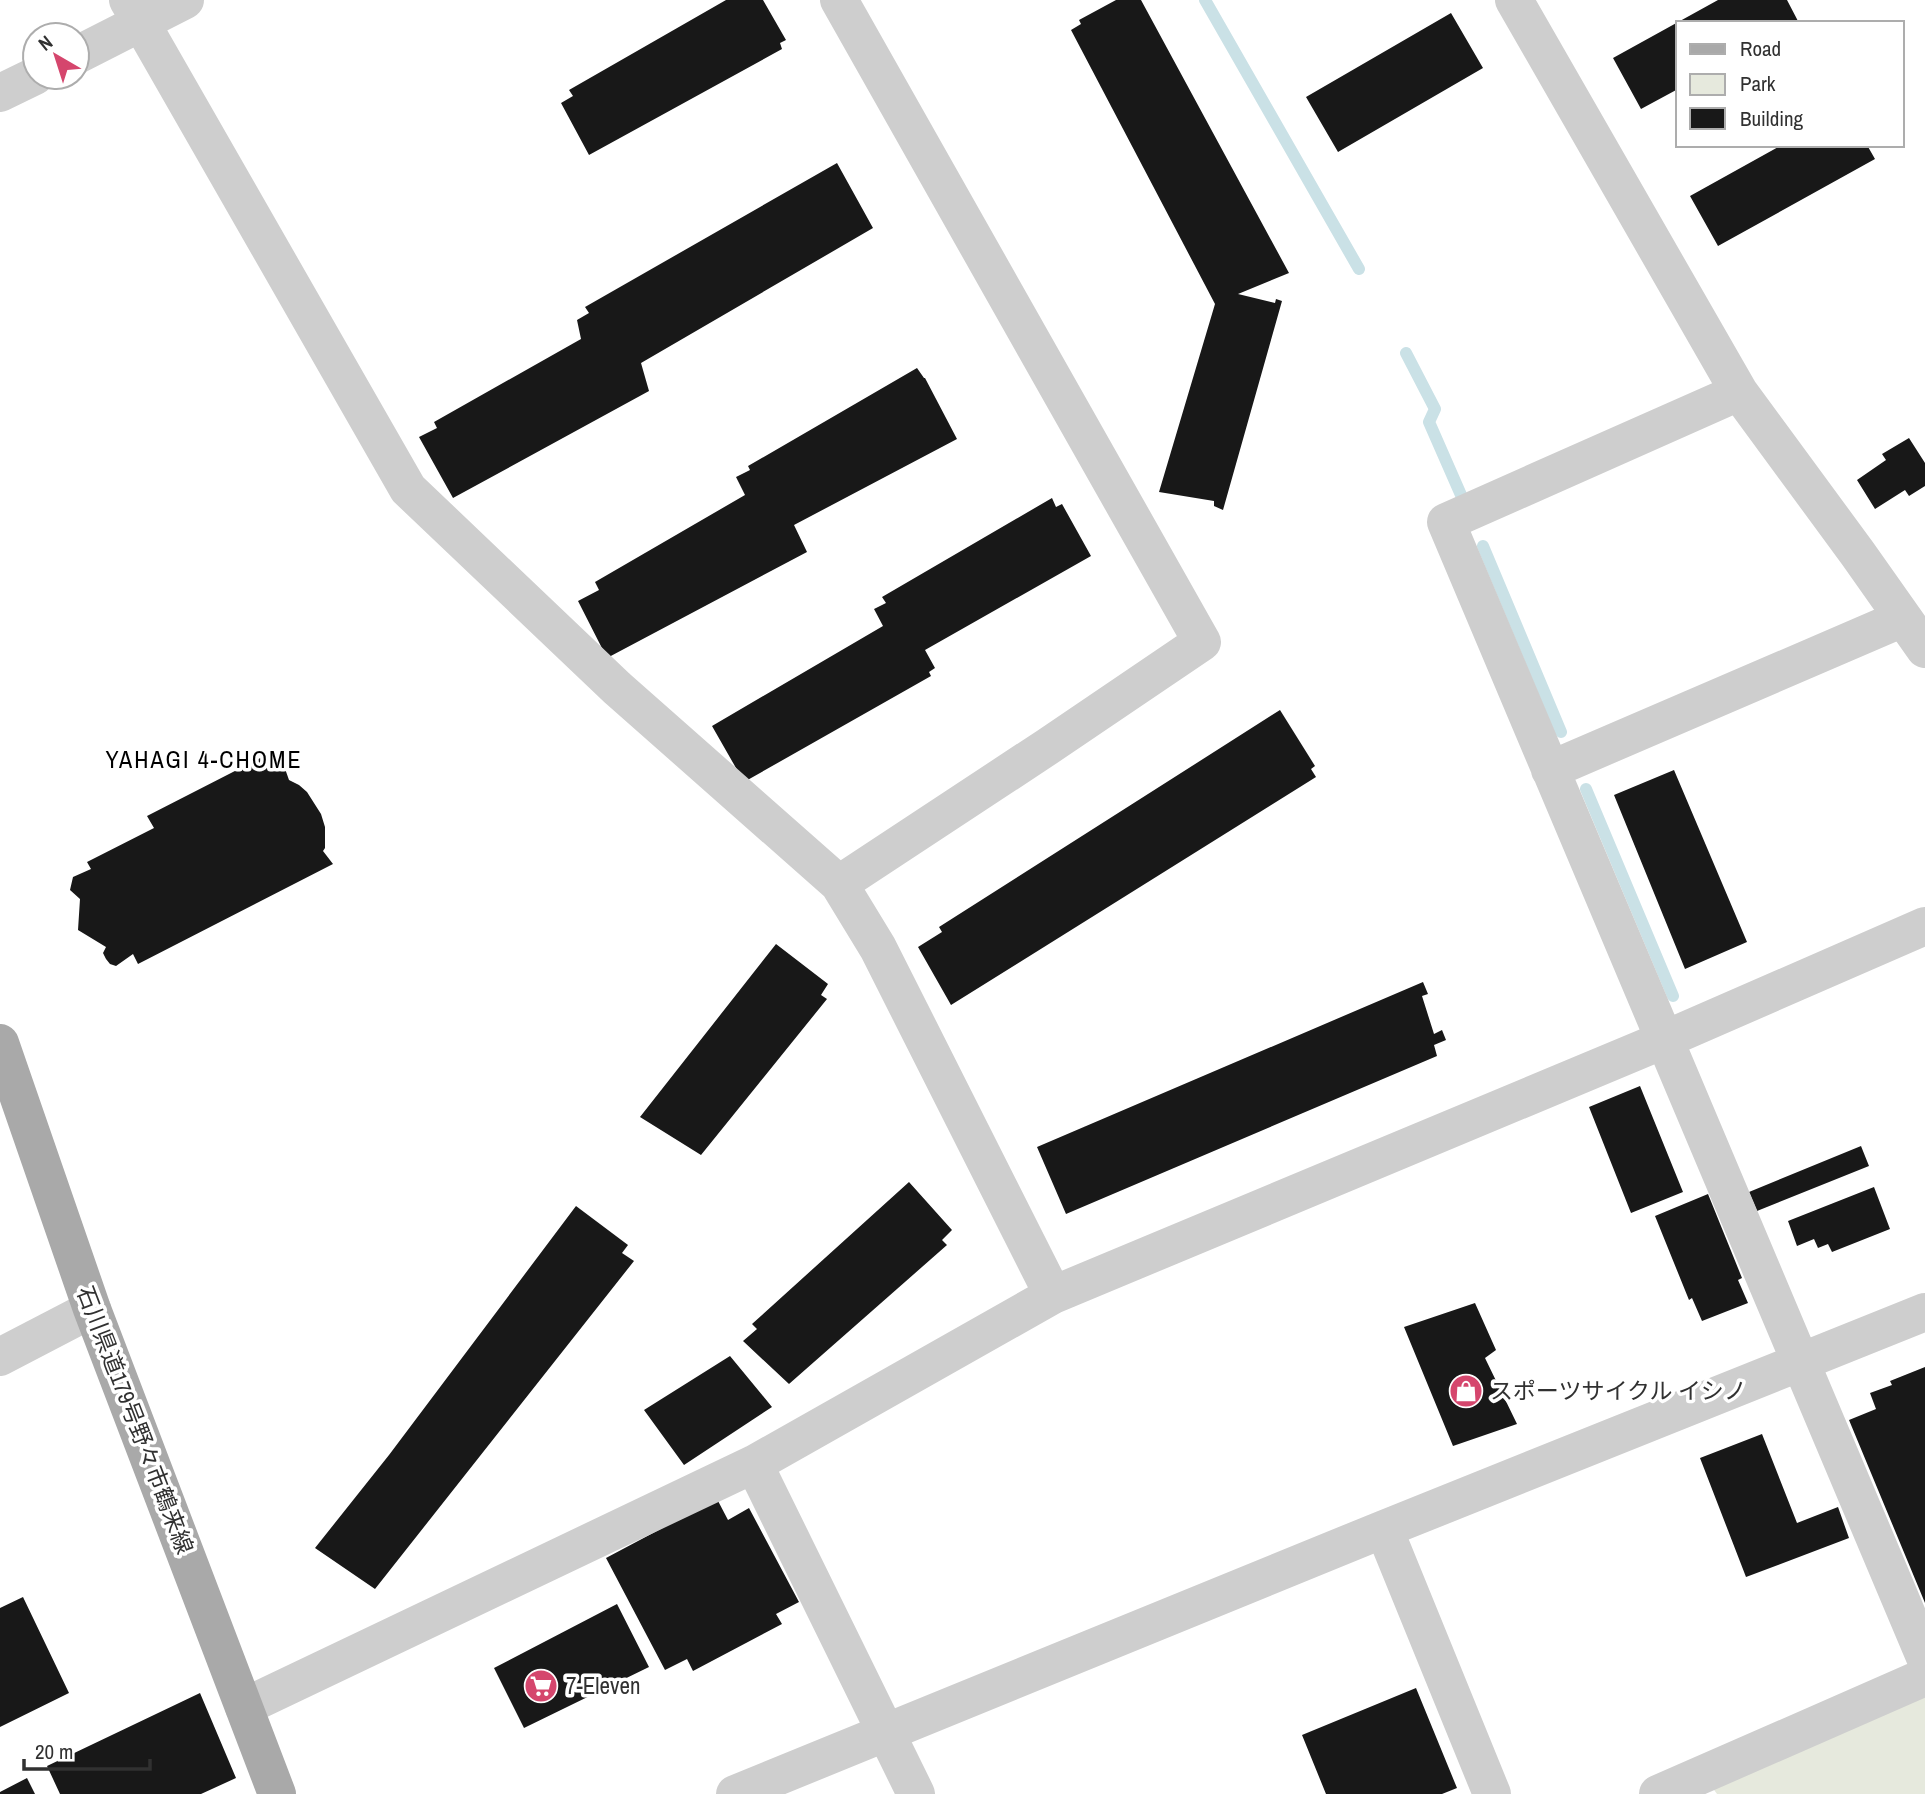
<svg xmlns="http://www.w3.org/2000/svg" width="1925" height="1794" font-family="'Archivo Narrow','Noto Sans JP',sans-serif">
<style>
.green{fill:#e6e9dd}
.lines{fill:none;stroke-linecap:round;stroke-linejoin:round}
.stream{stroke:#cae1e6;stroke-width:12}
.building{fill:#181818}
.minor{stroke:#cecece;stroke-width:38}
.major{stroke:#a9a9a9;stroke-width:38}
.labels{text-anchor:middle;stroke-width:7;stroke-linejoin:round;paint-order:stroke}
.poi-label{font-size:23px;fill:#313131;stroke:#fff;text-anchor:start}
.street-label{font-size:23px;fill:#313131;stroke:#fff}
.neighbourhood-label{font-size:24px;letter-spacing:2px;fill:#000;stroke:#fff}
</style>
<rect width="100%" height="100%" fill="#fff"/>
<path class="green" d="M1925 1697V1794H1717L1712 1787Z"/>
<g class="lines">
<path class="stream" d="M1205 0 1359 269
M1406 353 1435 409 1429 422 1461 495
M1483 546 1561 732
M1586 789 1673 996"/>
</g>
<path class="building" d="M726 0H763L786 40 780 43 782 49 589 155 561 103 573 96 569 90Z
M1116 0H1141L1289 273 1238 294 1275 303 1276 299 1282 301 1223 510 1214 506V501L1159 492 1215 304 1071 30 1081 24 1079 20Z
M1718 0H1787L1799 23H1678V89L1641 109 1613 58Z
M1451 13 1483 68 1338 152 1306 97Z
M1782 145H1867L1875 159 1718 246 1690 196Z
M837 163 873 228 641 363 649 391 453 498 419 437 437 428 434 422 581 339 577 320 589 313 585 307Z
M917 368 924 378H925L957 439 794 525 807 552 607 658 578 601 599 590 595 582 745 495 736 477 750 470 748 466Z
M1909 438 1925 463V486L1909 496 1905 490 1875 509 1857 480 1886 460 1882 454Z
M1052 498 1056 507 1062 504 1091 556 925 650 935 668 929 672 931 676 744 782 712 726 883 626 874 609 886 603 882 597Z
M1280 710 1315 766 1311 769 1316 777 951 1005 918 947 942 932 939 927Z
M274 751 280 764 283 763 289 780 299 785 307 792 321 814 325 827V848L323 851 333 864 138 964 133 954 116 966 110 964 106 959 103 953 106 947 78 930 80 899 70 890 73 877 91 869 87 862 154 828 147 816Z
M1674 770 1747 942 1685 969 1614 795Z
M776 944 828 984 821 995 827 999 701 1155 640 1117Z
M1423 982 1428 994 1422 996 1434 1034 1442 1030 1446 1040 1434 1045 1437 1056 1066 1214 1037 1147Z
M1640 1086 1683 1192 1631 1213 1589 1107Z
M1861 1146 1869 1166 1757 1211 1749 1192Z
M909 1182 952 1230 942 1240 947 1245 789 1384 743 1341 757 1329 752 1324Z
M1874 1187 1890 1229 1832 1252 1828 1244 1818 1248 1814 1239 1797 1246 1788 1221Z
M1708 1194 1742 1278 1738 1280 1748 1303 1702 1321 1692 1298 1689 1300 1655 1216Z
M576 1206 628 1245 622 1253 634 1261 375 1589 315 1548 389 1455Z
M1475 1303 1496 1350 1485 1358 1517 1424 1453 1446 1404 1327Z
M730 1356 772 1407 684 1465 644 1410Z
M1925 1367V1603L1849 1420 1876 1409 1870 1393 1892 1385 1890 1381Z
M1762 1434 1797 1523 1838 1507 1849 1538 1746 1577 1700 1458Z
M717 1499 728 1520 749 1508 799 1602 776 1614 782 1624 693 1671 687 1659 665 1670 606 1558Z
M23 1597 69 1693 0 1727V1608Z
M617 1604 649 1667 524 1728 494 1668Z
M1416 1688 1457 1788 1442 1794H1326L1302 1735Z
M200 1693 236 1778 201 1794H60L47 1766Z
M27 1778 35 1794H0V1792Z"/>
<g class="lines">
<path class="minor" d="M128 0 408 489 617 688 839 884 878 948 1053 1295 1666 1039 1925 926
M1514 0 1739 392 1446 522 1925 1657
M77 55 185 0
M0 93 35 76
M1739 392 1858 554 1925 649
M1550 770 1903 618
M839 884 1047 747 1202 642 839 0
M0 1357 92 1309
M754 1464 916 1794
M1384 1529 1492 1794
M244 1707 754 1464 1053 1295
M735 1794 1384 1529 1925 1312
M1658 1794 1925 1677"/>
<path class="major" d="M0 1043 92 1309 277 1794"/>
</g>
<defs>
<symbol id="shop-disc" viewBox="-11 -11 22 22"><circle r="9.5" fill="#d5466d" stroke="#fff"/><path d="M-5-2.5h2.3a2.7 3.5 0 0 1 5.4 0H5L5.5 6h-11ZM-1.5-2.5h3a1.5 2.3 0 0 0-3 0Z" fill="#fff"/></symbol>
<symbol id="supermarket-disc" viewBox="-11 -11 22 22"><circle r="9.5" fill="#d5466d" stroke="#fff"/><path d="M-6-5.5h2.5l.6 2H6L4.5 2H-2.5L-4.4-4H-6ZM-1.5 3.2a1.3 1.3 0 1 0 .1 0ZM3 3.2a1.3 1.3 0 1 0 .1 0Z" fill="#fff"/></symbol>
</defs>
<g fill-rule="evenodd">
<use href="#shop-disc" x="1447" y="1372" width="38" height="38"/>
<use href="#supermarket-disc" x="522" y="1667" width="38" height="38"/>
</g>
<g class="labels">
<g class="poi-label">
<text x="1490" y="1399">スポーツサイクル イシノ</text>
<text x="566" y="1694">7-Eleven</text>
</g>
<g class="street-label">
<text transform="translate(135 1420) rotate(69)" y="8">石川県道179号野々市鶴来線</text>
</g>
<g class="neighbourhood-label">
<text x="204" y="768">YAHAGI 4-CHOME</text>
</g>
</g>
<rect x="1676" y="21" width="228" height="126" fill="#ffffff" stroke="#adadad" stroke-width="2"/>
<rect x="1690" y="44" width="35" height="10" fill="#a9a9a9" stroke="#adadad" stroke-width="2"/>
<text x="1740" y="56" font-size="21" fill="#313131">Road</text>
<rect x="1690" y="74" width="35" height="21" fill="#e6e9dd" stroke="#adadad" stroke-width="2"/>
<text x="1740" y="91" font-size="21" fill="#313131">Park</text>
<rect x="1690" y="108" width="35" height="21" fill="#181818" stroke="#adadad" stroke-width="2"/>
<text x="1740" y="126" font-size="21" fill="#313131">Building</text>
<g transform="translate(56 56) rotate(321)"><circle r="33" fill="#ffffff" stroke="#adadad" stroke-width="2"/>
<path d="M0-5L12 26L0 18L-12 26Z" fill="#d5466d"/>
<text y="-10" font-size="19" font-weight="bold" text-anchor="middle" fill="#313131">N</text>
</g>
<path d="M24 1759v10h126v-10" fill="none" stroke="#313131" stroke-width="3.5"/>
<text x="35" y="1759" font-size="21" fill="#313131" stroke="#ffffff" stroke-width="5" paint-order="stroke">20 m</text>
</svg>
